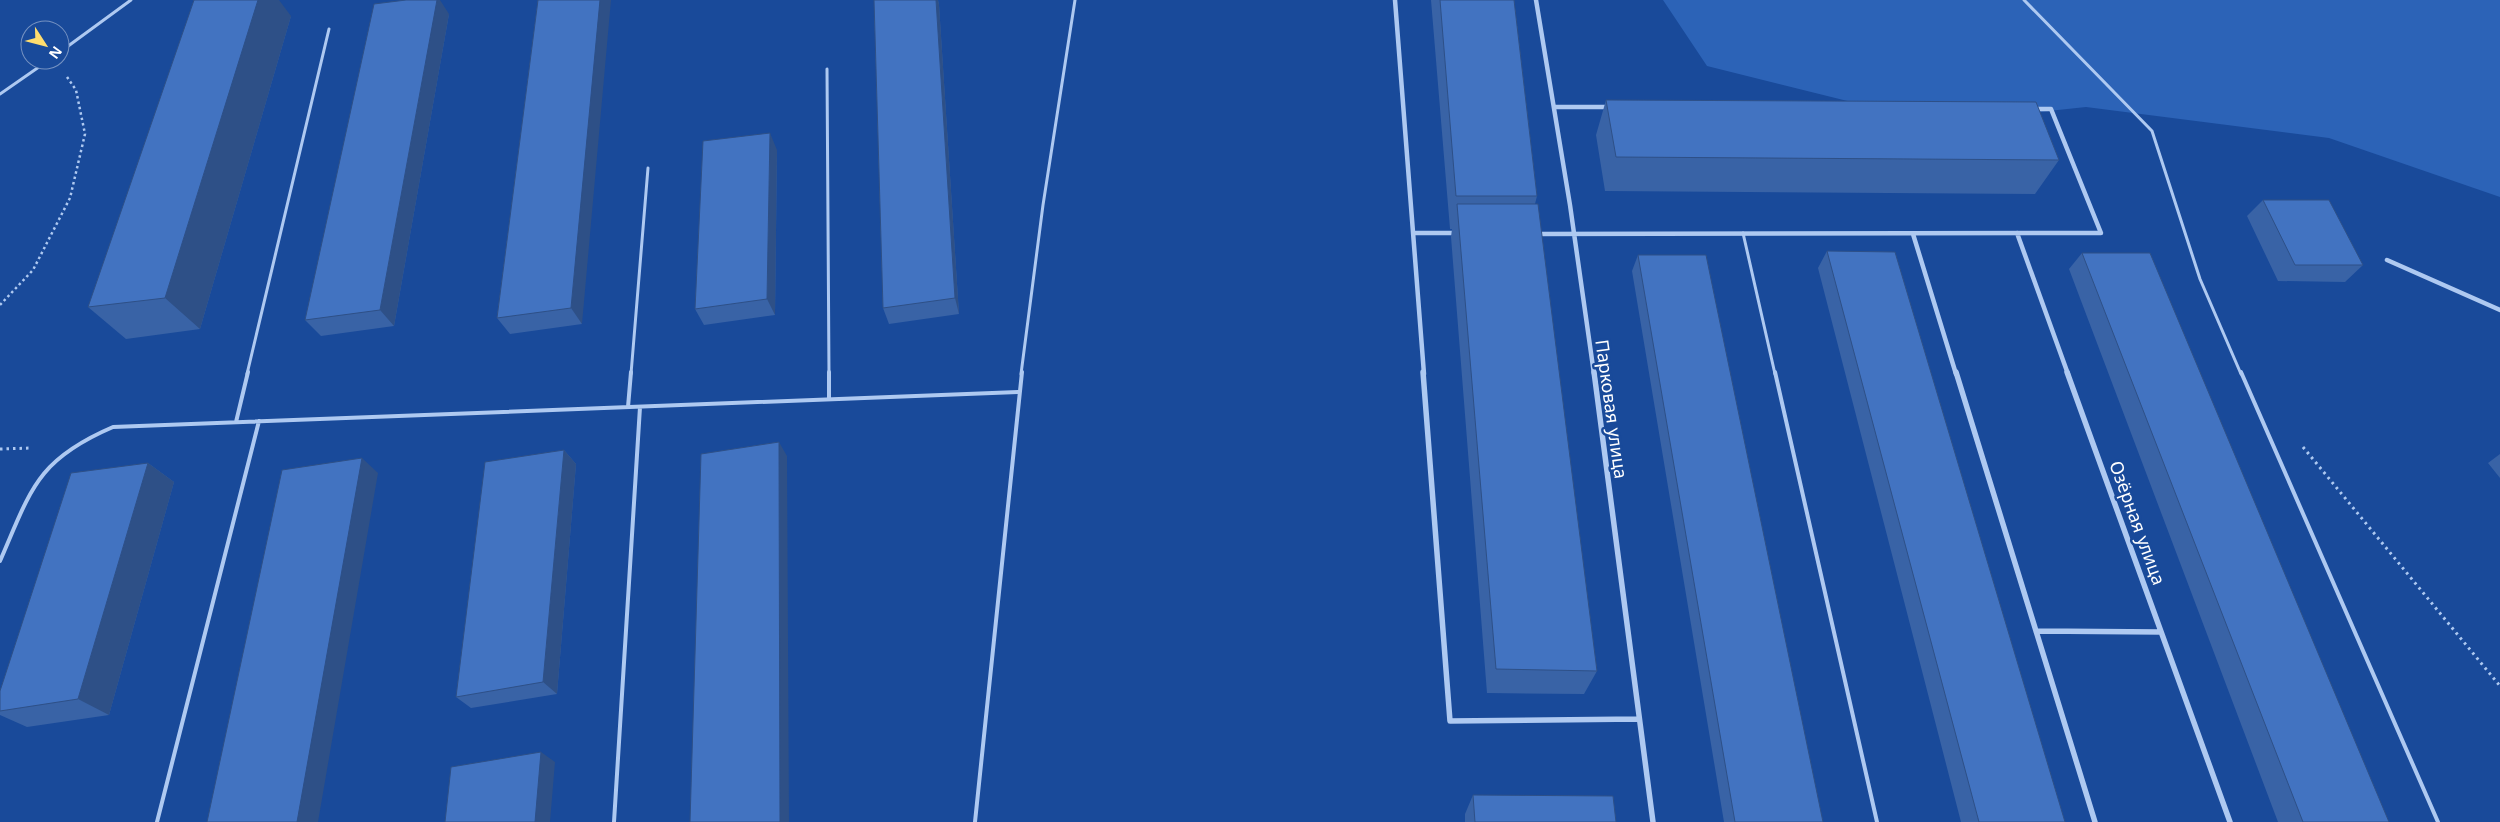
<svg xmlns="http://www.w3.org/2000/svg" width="2500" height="822" font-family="'Noto Sans',sans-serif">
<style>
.green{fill:#2c63b7}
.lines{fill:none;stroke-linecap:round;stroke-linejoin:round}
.path-far1{stroke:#aec9f1;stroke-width:2.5;stroke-dasharray:2.5 3;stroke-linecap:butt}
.path{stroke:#aec9f1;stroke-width:3;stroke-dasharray:2.5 4;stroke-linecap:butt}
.lane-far1{stroke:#aec9f1;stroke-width:3}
.lane{stroke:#aec9f1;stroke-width:4}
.street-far1{stroke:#aec9f1;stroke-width:4.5}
.street{stroke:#aec9f1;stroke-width:5.5}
.wall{fill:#3963a6}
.shaded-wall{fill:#2e5087}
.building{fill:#4273c1;stroke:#2e5087}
.labels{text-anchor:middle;stroke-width:5;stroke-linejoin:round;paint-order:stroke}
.street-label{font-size:18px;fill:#fff;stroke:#194a9a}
</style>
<rect width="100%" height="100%" fill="#194a9a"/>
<path class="green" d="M1663 0H2500V197L2329 138 2086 107 1936 123 1707 66Z"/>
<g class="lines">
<path class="path-far1" d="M0 305 33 270 70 198 85 134 76 90 67 77"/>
<path class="path" d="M2303 447 2500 686
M0 449 32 448"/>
<path class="lane-far1" d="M2024 0 2152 131 2200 279 2241 374
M60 52 131 0
M827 69 829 374
M0 94 49 60
M1743 233 1775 374
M247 374 329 29
M631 374 648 168
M1021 374 1043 205 1075 0"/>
<path class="lane" d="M829 372V399
M1775 372 1877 822
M2241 372 2438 822
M628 407 631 372
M236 422 248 372
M0 561C31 490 36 460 113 427L1018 392
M157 822 259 421
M614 822 640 407
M975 822 1022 372"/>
<path class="street-far1" d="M1395 0 1424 374
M1536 0 1570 205 1594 374
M1556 107H1610
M1413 233H1457
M2017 233 2068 374
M1536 234 2101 233 2051 109H2033
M1913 234 1956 374
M2387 260 2500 310"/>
<path class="street" d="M1423 372 1450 721 1639 719
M1594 372 1653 822
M1956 372 2095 822
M2067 372 2230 822
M2036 631 2161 632"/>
</g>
<path class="wall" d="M538 0 582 324 510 334 497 318Z
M874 0H938L939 5 959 314 889 324 883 308Z
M1431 0H1514L1537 196 1535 204 1597 671 1584 694 1487 693 1451 237 1452 229H1450Z
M449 14 394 326 321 336 305 320Z
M291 16 200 329 126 339 88 307Z
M1606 100 2059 160 2035 194 1605 191 1596 135Z
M777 150 775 315 704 325 695 309Z
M2263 200 2363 265 2345 282 2278 281 2247 216Z
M1827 251 2065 822H1961L1818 268Z
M2082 253 2389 822H2278L2069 269Z
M1638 255 1823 822H1724L1632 271Z
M564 450 576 464 557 694 471 708 456 697Z
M2500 454V478L2488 463Z
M148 463 174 482 109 715 27 727 0 715V691Z
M1473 795 1616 822H1465V814Z"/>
<path class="shaded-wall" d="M258 0H279L291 16 200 329 165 298Z
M437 0H440L449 14 394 326 380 310Z
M600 0H611L582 324 571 308Z
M936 0H938L939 5 959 314 955 298Z
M770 133 777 150 775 315 767 299Z
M779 442 787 456 789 822H780Z
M564 450 576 464 557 694 543 682Z
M362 458 378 473 318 822H297Z
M148 463 174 482 109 715 78 699Z
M541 752 555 762 550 822H535Z"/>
<path class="building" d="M194 0H258L165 298 88 307Z
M406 0H437L380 310 305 320 374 4Z
M538 0H600L571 308 497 318Z
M874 0H936L955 298 883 308Z
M1440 0H1514L1537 196H1456Z
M1606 100 2036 102 2059 160 1616 157Z
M770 133 767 299 695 309 703 141Z
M2263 200H2329L2363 265H2295Z
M1457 204H1538L1597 671 1496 669Z
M1827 251 1895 252 2065 822H1979Z
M2082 253H2150L2389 822H2303Z
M1638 255H1706L1823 822H1735Z
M779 442 780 822H690L701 454Z
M564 450 543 682 456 697 485 462Z
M362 458 297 822H207L282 470Z
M148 463 78 699 0 711V691L71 473Z
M541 752 535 822H445L451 767Z
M1473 795 1613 796 1616 822H1475Z"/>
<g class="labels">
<g class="street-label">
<text transform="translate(1611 409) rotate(82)" y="6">Парковая улица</text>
<text transform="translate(2137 523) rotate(70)" y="6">Озёрная улица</text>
</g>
</g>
<g transform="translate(45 45) rotate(126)"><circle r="24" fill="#194a9a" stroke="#7592c2"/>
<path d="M0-4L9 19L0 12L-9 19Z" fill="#ffdd6e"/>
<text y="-8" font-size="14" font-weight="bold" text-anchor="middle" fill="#ffffff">N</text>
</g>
</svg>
